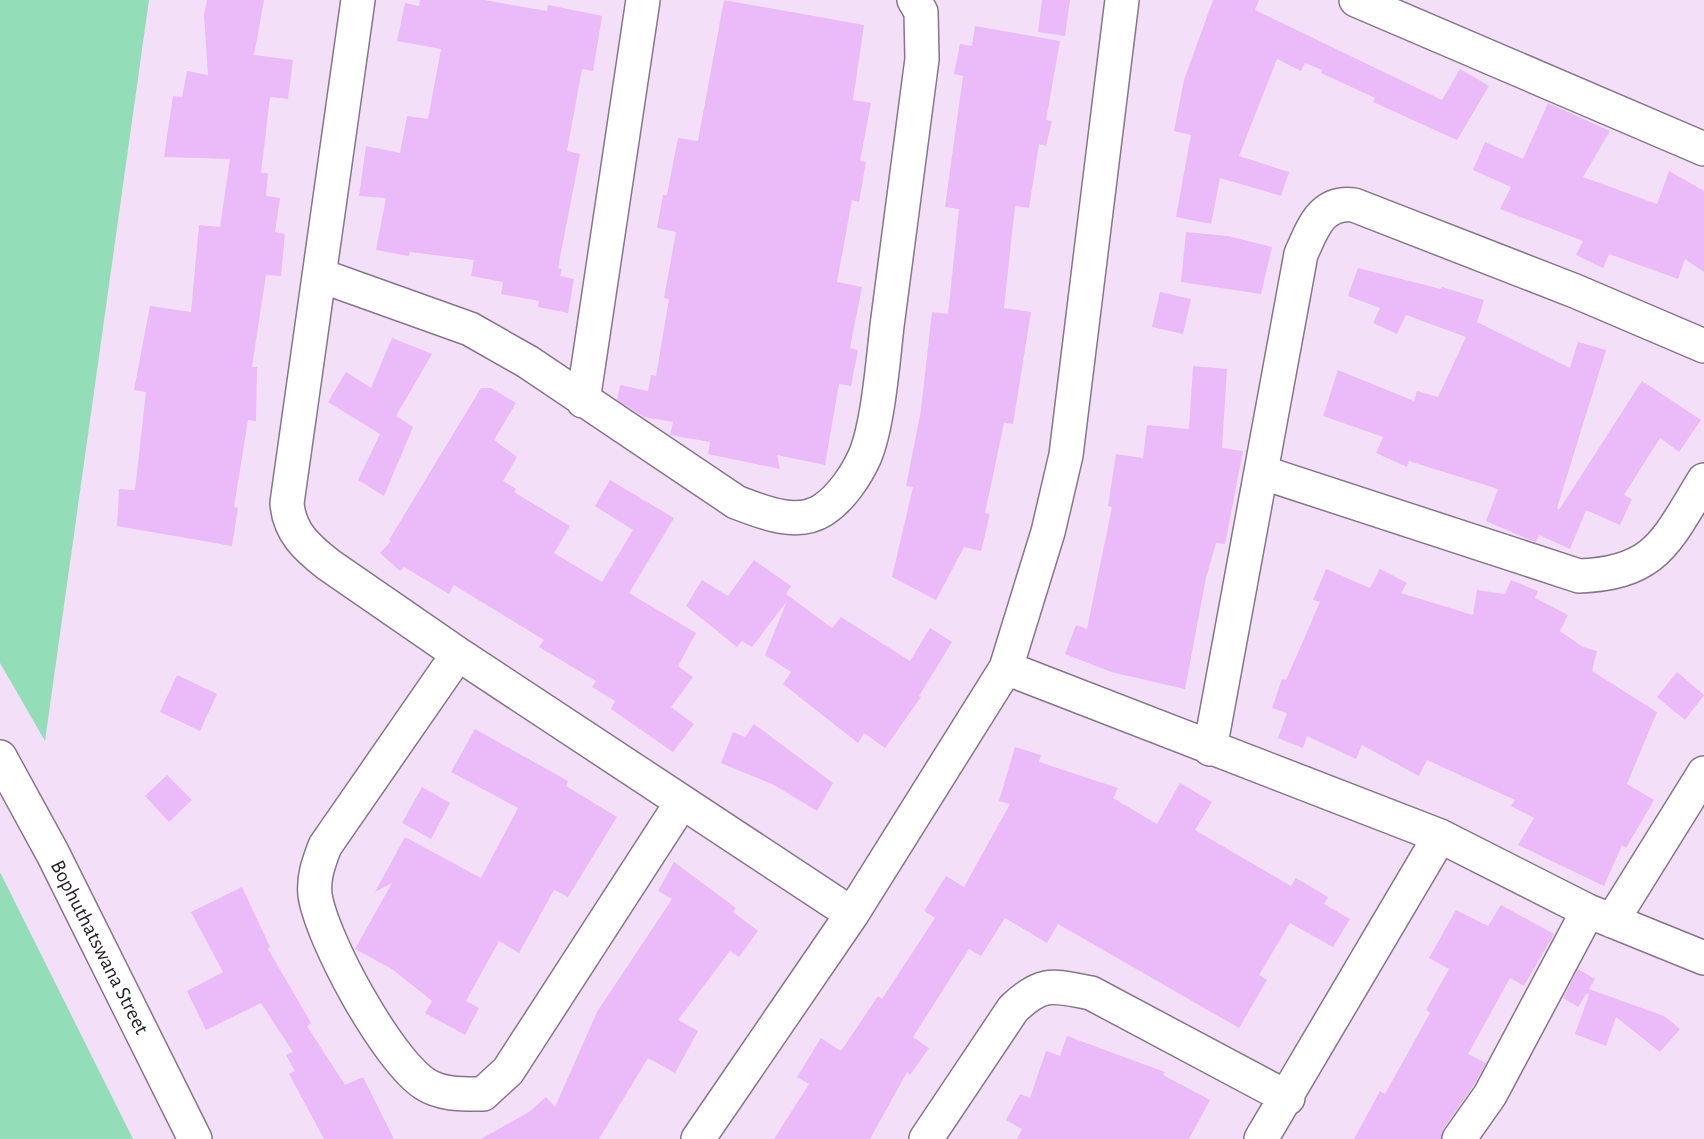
<svg xmlns="http://www.w3.org/2000/svg" width="1704" height="1139" font-family="'Alegreya Sans',sans-serif">
<style>
.green{fill:#93deb9}
.building{fill:#ebbaf8}
.lines{fill:none;stroke-linecap:round;stroke-linejoin:round}
.minor-casing{stroke:#87768b;stroke-width:36}
.minor{stroke:#fff;stroke-width:33}
.labels{text-anchor:middle;stroke-width:5;stroke-linejoin:round;paint-order:stroke}
.street-label{font-size:21px;fill:#231c25;stroke:#fff}
</style>
<rect width="100%" height="100%" fill="#f3e0f8"/>
<path class="green" d="M0 0H149L45 741 0 663Z
M0 873 1 874 133 1139H0Z"/>
<path class="building" d="M207 0H264L254 55 293 60 288 99 270 97 261 173H268L266 196 280 198 275 232 285 234 281 276 266 275 252 367H257L256 421 248 420 234 507 238 508 232 546 117 526 119 489 135 490 146 392 134 390 150 306 191 312 199 225 220 227 230 159 164 157 173 96 182 97 187 71 208 75 204 15Z
M420 0H484L547 11 548 5 602 16 593 71 582 69 567 151 580 154 558 268 562 269 560 276 574 279 568 313 538 307 539 301 501 294 503 282 471 276 474 260 410 252 409 256 376 250 386 198 359 196 366 146 400 153 407 116 428 119 441 49 397 41 405 3 419 6Z
M724 0 864 25 853 100 871 103 860 161 866 162 859 202 852 200 837 282 862 287 850 348 858 350 851 386 839 384 825 465 777 455 780 469 708 454 710 442 670 435 673 422 644 417 617 400 620 385 648 391 651 375 656 376 669 299 664 298 676 232 657 228 663 195H667L678 138 698 141Z
M1042 0H1070L1065 36 1038 32Z
M1213 0H1259L1255 10 1442 100 1460 69 1489 86 1457 140 1373 102 1375 98 1321 73 1322 70 1305 63 1301 71 1277 59 1239 156 1289 172 1281 196 1220 178 1211 224 1176 217 1191 135 1174 131 1184 80Z
M975 26 1060 41 1046 120 1052 121 1046 146 1039 144 1029 208 1015 206 1004 308 1031 312 1013 424 1004 423 985 513 990 514 981 551 964 547 936 600 892 577 913 487 906 486 921 410 932 312 948 314 959 209 945 207 963 76 954 74 960 44 972 46Z
M1548 103 1610 131 1583 177 1657 204 1669 171 1704 191V272L1685 259 1678 279 1609 254 1603 268 1576 255 1583 241 1500 209 1511 187 1473 170 1485 142 1523 159Z
M1186 232 1228 236 1272 247 1261 294 1181 282Z
M1358 268 1441 289 1442 287 1484 300 1477 322 1570 368 1578 342 1606 350 1557 508 1559 510 1642 381 1701 420 1679 452 1660 438 1624 495 1632 499 1620 525 1586 510 1570 549 1539 535 1536 542 1530 540 1486 521 1498 489 1409 461 1407 467 1376 453 1383 437 1323 416 1338 370 1414 401 1417 391 1438 397 1466 337 1406 315 1397 334 1373 323 1380 308 1348 296Z
M1160 292 1191 299 1183 334 1152 327Z
M392 338 432 354 396 416 413 427 384 496 358 480 380 434 328 402 346 372 371 388Z
M1193 366 1227 369 1222 448 1243 451 1225 544 1216 543 1206 578 1185 689 1111 672 1065 654 1076 625 1087 629 1112 507 1108 506 1116 454 1143 458 1147 425 1189 429Z
M481 388H491L516 403 494 440 517 457 503 481 516 489 514 492 570 526 554 553 602 582 633 530 595 506 610 480 674 518 629 593 696 633 678 666 693 677 671 707 694 724 673 752 611 709 615 701 592 687 596 681 539 647 544 640 454 585 449 594 404 567 400 571 380 553 391 541 389 540Z
M754 560 791 586 786 594 832 628 841 617 910 661 930 628 952 642 919 696 921 697 885 748 864 733 858 743 783 684 791 672 765 655 787 601 752 647 742 641 737 647 686 606 702 580 728 596Z
M1326 569 1370 588 1380 569 1407 583 1401 593 1473 615 1477 590 1505 594 1511 580 1538 591 1535 598 1568 615 1560 631 1583 647 1597 651 1592 671 1657 712 1627 784 1654 800 1626 848 1622 845 1604 886 1518 845 1534 818 1511 806 1515 800 1427 760 1419 776 1362 745 1356 759 1307 736 1303 748 1278 738 1287 713 1272 708 1282 679 1286 680 1320 602 1313 600Z
M1677 672 1704 695 1685 720 1657 697Z
M177 675 217 694 200 731 160 712Z
M754 724 833 783 817 811 774 785 721 763 733 732 745 737Z
M475 729 568 781 566 786 617 817 568 897 554 890 519 953 499 941 466 1001 479 1008 465 1035 425 1013 432 1001 392 969 355 949 392 883 375 892 405 837 481 878 518 808 451 772Z
M1015 747 1041 755 1039 762 1118 788 1113 798 1157 824 1180 783 1212 802 1195 830 1291 886 1296 878 1328 897 1324 904 1350 919 1333 947 1290 923 1259 975 1267 980 1239 1028 1058 924 1047 943 1005 918 981 956 969 949 913 1037 929 1048 910 1075 907 1072 870 1139H774L809 1084 797 1077 821 1038 841 1051 878 996 882 999 935 918 924 911 946 876 964 887 1010 804 999 801Z
M167 775 192 800 169 822 145 796Z
M422 787 450 803 431 839 402 823Z
M674 862 736 908 733 912 758 931 739 957 730 951 678 1020 698 1031 675 1073 648 1058 599 1139H481L529 1112 546 1097 555 1107 597 1012 672 899 658 891Z
M242 887 270 947 268 949 311 1023 307 1026 345 1085 363 1077 394 1139H324L289 1074 295 1071 286 1055 293 1052 261 1003 206 1030 187 991 223 972 191 912Z
M1501 905 1554 934 1524 986 1510 978 1468 1054 1486 1063 1474 1085 1444 1128 1441 1139H1354L1380 1091 1385 1094 1430 1013 1426 1010 1449 969 1429 958 1456 910 1488 926Z
M1578 969 1595 979 1589 989 1664 1016 1680 1029 1660 1052 1616 1017 1606 1046 1575 1034 1589 995 1587 993 1578 1007 1563 998Z
M1067 1036 1165 1072 1163 1075 1210 1100 1189 1139H1017L1022 1129 1006 1120 1020 1094 1030 1098 1046 1051 1060 1056Z"/>
<g class="lines">
<defs>
<path id="minor" d="M358 0 287 503C289 532 307 548 329 565L458 654 852 914
M1356 0 1704 149
M319 275 470 329 528 362 736 502C762 512 797 527 823 510 841 498 856 476 865 456 878 425 883 361 887 326 899 237 911 148 922 59L921 12 914 0
M583 401 643 0
M1261 472 1579 576C1657 573 1666 541 1704 480
M458 654 325 846C319 862 313 877 315 895 322 940 387 1059 425 1084 442 1095 463 1094 483 1094L508 1071 682 802
M1006 668 1440 836 1588 911 1704 958
M1210 749 1301 254C1313 228 1321 201 1354 205L1575 291 1704 346
M0 757 53 854 195 1139
M1612 921 1704 773
M698 1139 852 914 1006 668 1048 532 1066 455 1122 0
M926 1139 1013 1009C1043 980 1053 986 1091 993L1288 1098
M1261 1139 1440 836
M1459 1139 1490 1095 1588 911"/>
</defs>
<use href="#minor" class="minor-casing"/>
<use href="#minor" class="minor"/>
</g>
<g class="labels">
<g class="street-label">
<text transform="translate(100 947) rotate(63)" y="7">Bophuthatswana Street</text>
</g>
</g>
</svg>
